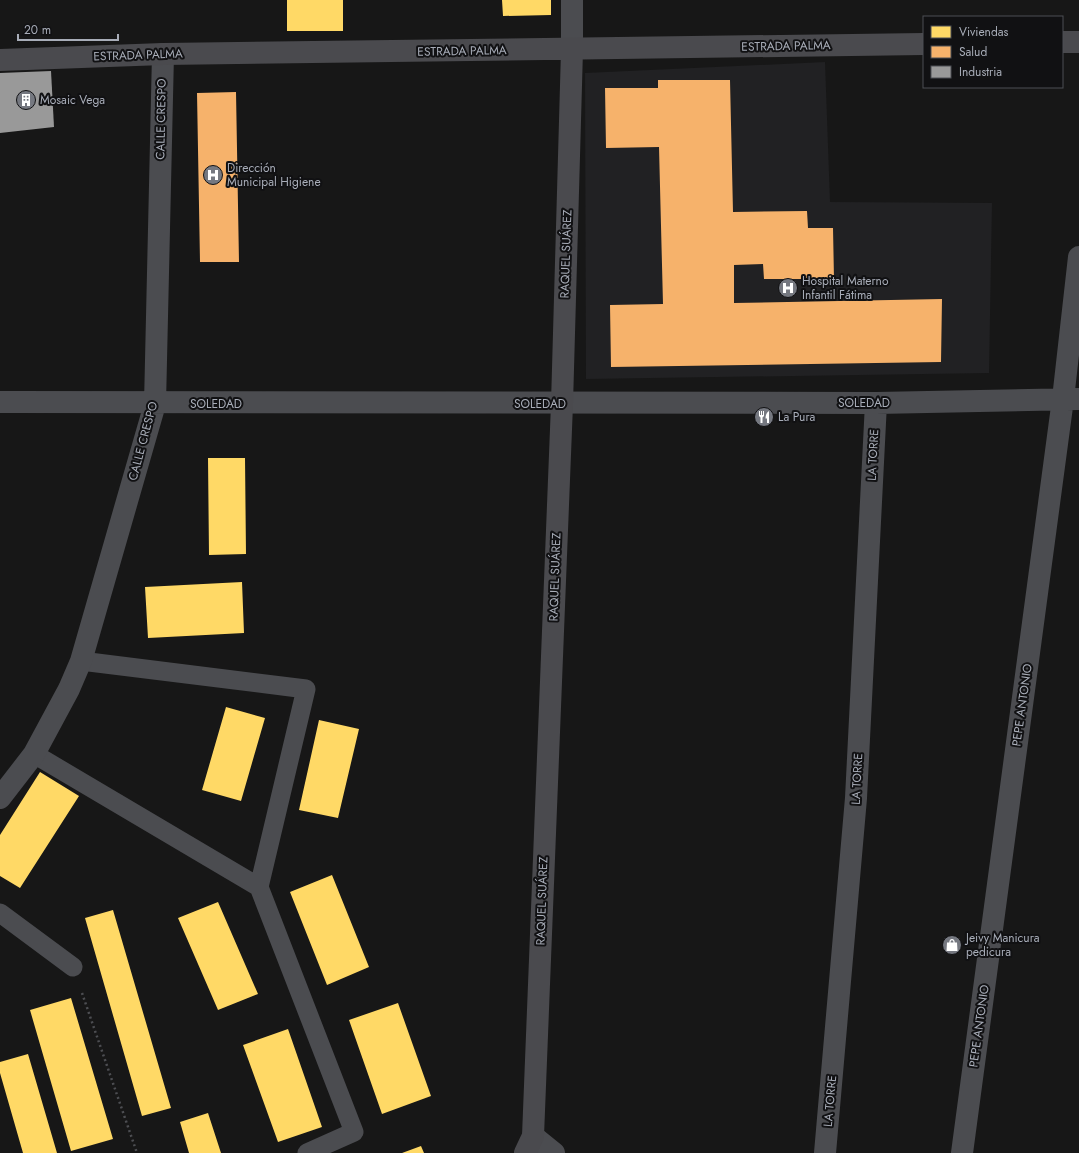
<svg xmlns="http://www.w3.org/2000/svg" width="1079" height="1153" font-family="Jost,sans-serif">
<style>
.built{fill:#212123}
.homes{fill:#ffd966}
.health{fill:#f6b26b}
.industry{fill:#999}
.lines{fill:none;stroke-linecap:round;stroke-linejoin:round}
.path{stroke:#4d4e52;stroke-width:2.5;stroke-dasharray:2 3;stroke-linecap:butt}
.lane{stroke:#4b4c50;stroke-width:19}
.street{stroke:#4b4c50;stroke-width:22}
.secondary{stroke:#4a4a4e;stroke-width:22}
.labels{text-anchor:middle;stroke-width:4;stroke-linejoin:round;paint-order:stroke}
.street-label{font-size:12px;fill:#a8adb8;stroke:#111113}
.poi-label{font-size:12px;fill:#a8adb8;stroke:#111113;text-anchor:start}
</style>
<rect width="100%" height="100%" fill="#171717"/>
<path class="built" d="M825 62 830 202 992 203 989 373 586 379 585 73Z"/>
<path class="homes" d="M287 0H343V31H287Z
M502 0H551V15L503 16Z
M208 458H245L246 554 209 555Z
M242 582 244 633 148 638 145 587Z
M226 707 265 718 241 801 202 790Z
M319 720 359 729 338 818 299 810Z
M40 772 79 796 20 888 0 876V835Z
M332 875 369 967 327 985 290 892Z
M218 902 258 994 218 1010 178 918Z
M113 910 171 1108 142 1116 85 918Z
M71 998 113 1139 71 1151 30 1010Z
M398 1003 431 1096 382 1114 349 1020Z
M288 1029 322 1127 278 1142 243 1045Z
M28 1054 57 1153H23L0 1073V1062Z
M208 1113 221 1153H189L180 1122Z
M421 1146 424 1153H402Z"/>
<path class="health" d="M658 80H730L733 212 807 211 808 228H833L834 279H764L763 264 734 265V303L942 299 941 362 611 367 610 305 663 304 659 147 606 148 605 88H658Z
M236 92 239 262H200L197 93Z"/>
<path class="industry" d="M51 71 54 127 0 133V73Z"/>
<g class="lines">
<path class="path" d="M82 993 137 1153"/>
<path class="lane" d="M81 661 306 689 259 887
M34 754 259 887 354 1132 307 1153
M0 913 73 967"/>
<path class="street" d="M572 0V50
M0 402 876 403 1079 399
M0 798 34 754 69 689 81 661 155 404 163 54
M533 1136 554 1153
M825 1153 856 798 876 403
M962 1153 1063 399 1079 257"/>
<path class="secondary" d="M1062 42H1079
M0 60 163 54 924 44
M525 1153 533 1136 562 404 572 50"/>
</g>
<defs>
<symbol id="building-disc" viewBox="-11 -11 22 22"><circle r="9.5" fill="#757880" stroke="#111113"/><path d="M-4-6H4V6H1V3H-1V6H-4ZM-2.5-4.3h1.7v1.8h-1.7ZM.8-4.3h1.7v1.8H.8ZM-2.5-1h1.7V.8h-1.7ZM.8-1h1.7V.8H.8Z" fill="#fff"/></symbol>
<symbol id="hospital-disc" viewBox="-11 -11 22 22"><circle r="9.5" fill="#757880" stroke="#111113"/><path d="M-5-5h3v3.5h4V-5h3V5h-3V1.5h-4V5h-3Z" fill="#fff"/></symbol>
<symbol id="restaurant-disc" viewBox="-11 -11 22 22"><circle r="9.5" fill="#757880" stroke="#111113"/><path d="M-5-6h1v4h1v-4h1v4h1v-4h1v5L-1.5 .5V6h-2V.5L-5-1ZM5-6V6H3V1.5H1.5Q1.5-4 5-6Z" fill="#fff"/></symbol>
<symbol id="shop-disc" viewBox="-11 -11 22 22"><circle r="9.5" fill="#757880" stroke="#111113"/><path d="M-5-2.5h2.3a2.7 3.5 0 0 1 5.4 0H5L5.5 6h-11ZM-1.5-2.5h3a1.5 2.3 0 0 0-3 0Z" fill="#fff"/></symbol>
</defs>
<g fill-rule="evenodd">
<use href="#building-disc" x="15" y="89" width="22" height="22"/>
<use href="#hospital-disc" x="202" y="164" width="22" height="22"/>
<use href="#hospital-disc" x="777" y="277" width="22" height="22"/>
<use href="#restaurant-disc" x="753" y="406" width="22" height="22"/>
<use href="#shop-disc" x="941" y="934" width="22" height="22"/>
</g>
<g class="labels">
<g class="street-label">
<text transform="translate(786 46) rotate(-1)" y="4">ESTRADA PALMA</text>
<text transform="translate(462 51) rotate(-1)" y="4">ESTRADA PALMA</text>
<text transform="translate(138 55) rotate(-2)" y="4">ESTRADA PALMA</text>
<text transform="translate(161 119) rotate(-89)" y="4">CALLE CRESPO</text>
<text transform="translate(566 254) rotate(-88)" y="4">RAQUEL SUÁREZ</text>
<text x="864" y="407">SOLEDAD</text>
<text x="216" y="408">SOLEDAD</text>
<text x="540" y="408">SOLEDAD</text>
<text transform="translate(143 441) rotate(-75)" y="4">CALLE CRESPO</text>
<text transform="translate(873 455) rotate(-87)" y="4">LA TORRE</text>
<text transform="translate(555 577) rotate(-88)" y="4">RAQUEL SUÁREZ</text>
<text transform="translate(1022 705) rotate(-82)" y="4">PEPE ANTONIO</text>
<text transform="translate(857 779) rotate(-87)" y="4">LA TORRE</text>
<text transform="translate(542 901) rotate(-88)" y="4">RAQUEL SUÁREZ</text>
<text transform="translate(979 1026) rotate(-82)" y="4">PEPE ANTONIO</text>
<text transform="translate(830 1101) rotate(-85)" y="4">LA TORRE</text>
</g>
<g class="poi-label">
<text x="40" y="104">Mosaic Vega</text>
<text x="227" y="172">Dirección<tspan x="227" dy="14">Municipal Higiene</tspan></text>
<text x="802" y="285">Hospital Materno<tspan x="802" dy="14">Infantil Fátima</tspan></text>
<text x="778" y="421">La Pura</text>
<text x="966" y="942">Jeivy Manicura<tspan x="966" dy="14">pedicura</tspan></text>
</g>
</g>
<rect x="923" y="16" width="140" height="72" fill="#111113" stroke="#4d4f55"/>
<rect x="931" y="26" width="20" height="12" fill="#ffd966" stroke="#4d4f55"/>
<text x="959" y="36" font-size="12" fill="#a8adb8">Viviendas</text>
<rect x="931" y="46" width="20" height="12" fill="#f6b26b" stroke="#4d4f55"/>
<text x="959" y="56" font-size="12" fill="#a8adb8">Salud</text>
<rect x="931" y="66" width="20" height="12" fill="#999999" stroke="#4d4f55"/>
<text x="959" y="76" font-size="12" fill="#a8adb8">Industria</text>
<path d="M18 34v6h100v-6" fill="none" stroke="#a8adb8" stroke-width="2"/>
<text x="24" y="34" font-size="12" fill="#a8adb8" stroke="#111113" stroke-width="3" paint-order="stroke">20 m</text>
</svg>
